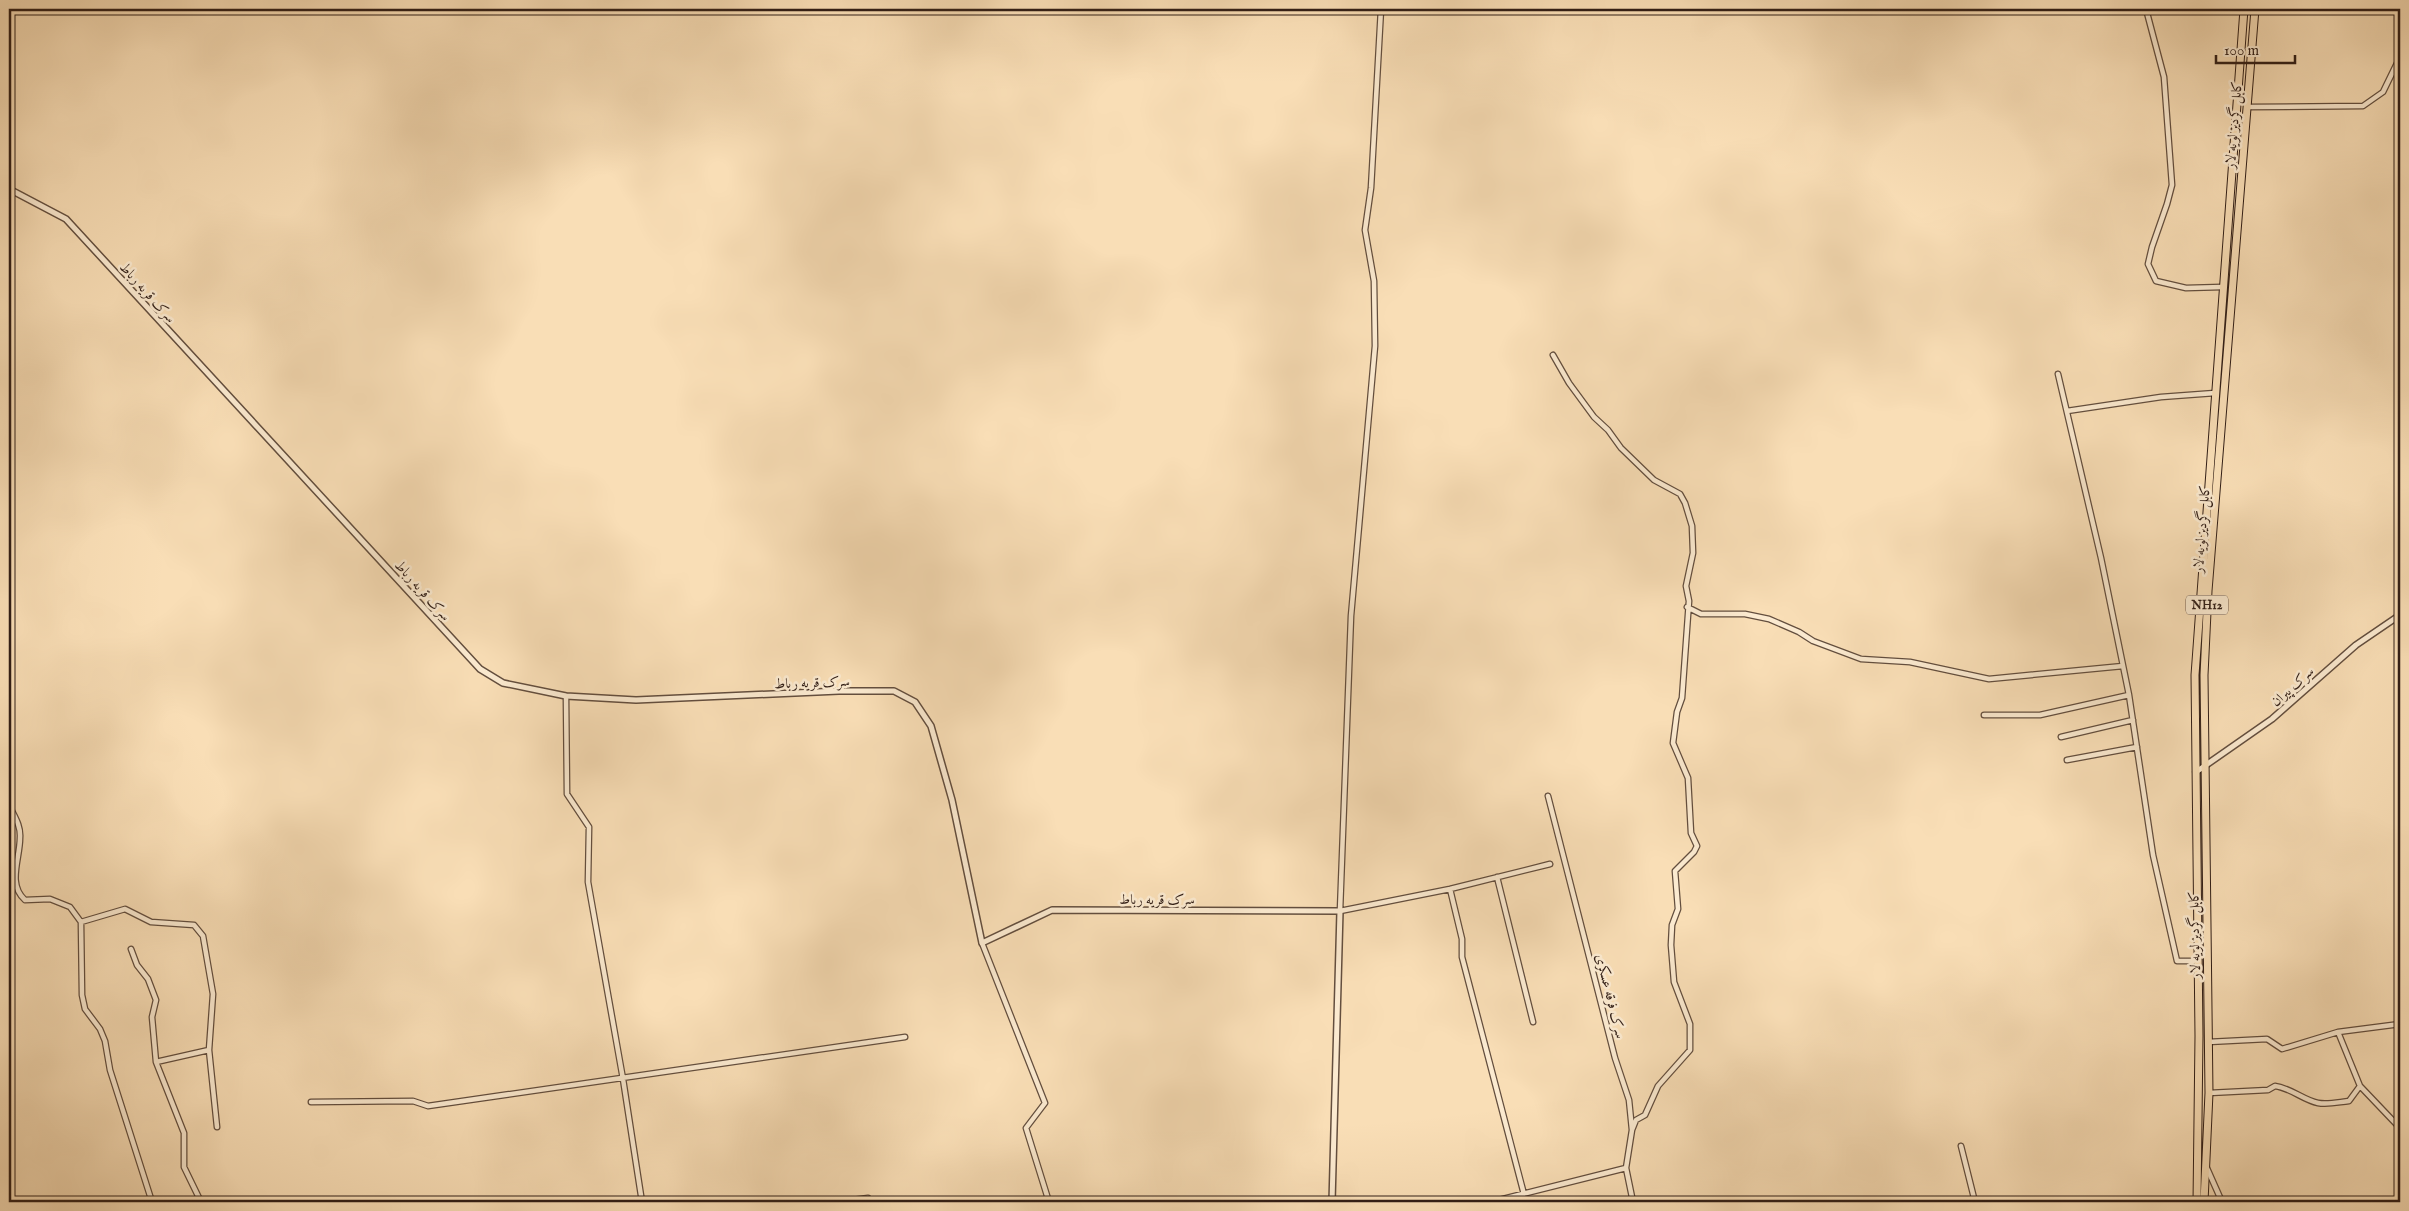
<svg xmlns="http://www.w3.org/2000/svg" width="2409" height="1211" font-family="'IM FELL English',Amiri,serif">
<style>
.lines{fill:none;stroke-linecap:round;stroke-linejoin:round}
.minor-casing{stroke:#634e3e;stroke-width:7}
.tertiary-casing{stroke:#634e3e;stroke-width:8}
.trunk-casing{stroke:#311e16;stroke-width:9}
.minor{stroke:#fbead0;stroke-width:4.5}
.tertiary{stroke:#fbead0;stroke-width:5}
.trunk{stroke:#f9deb6;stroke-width:7}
.labels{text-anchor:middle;stroke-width:5;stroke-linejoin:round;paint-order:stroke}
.shield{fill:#fbead0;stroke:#6e5b4e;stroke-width:1}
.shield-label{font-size:12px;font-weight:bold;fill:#311e16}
.street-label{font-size:14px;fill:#311e16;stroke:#fbead0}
</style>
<rect width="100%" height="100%" fill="#f9deb6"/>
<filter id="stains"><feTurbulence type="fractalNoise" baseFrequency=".004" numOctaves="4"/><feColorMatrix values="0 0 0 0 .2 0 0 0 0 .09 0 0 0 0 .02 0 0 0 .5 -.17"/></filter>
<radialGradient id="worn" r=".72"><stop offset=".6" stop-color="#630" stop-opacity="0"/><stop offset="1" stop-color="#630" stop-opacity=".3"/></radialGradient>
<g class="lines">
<defs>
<path id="minor" d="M1381 9 1371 188 1365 230 1374 281 1375 346 1351 616 1340 911 1450 889 1550 864
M2146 9 2164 77 2172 185 2167 204 2152 247 2148 264 2156 281 2186 288 2222 287
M2247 107 2363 106 2383 92 2400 57
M1553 355 1569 383 1594 417 1608 430 1621 448 1654 480 1680 494 1685 503 1692 526 1693 553 1686 586 1689 601 1682 698 1677 712 1673 743 1688 778 1691 833 1697 846 1694 852 1675 871 1678 909 1672 925 1671 945 1674 982 1690 1024V1050L1658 1086 1645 1115 1636 1120 1632 1130
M2058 374 2101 558 2129 695 2153 855 2177 961H2198
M2067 411 2161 397 2215 393
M1687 607 1701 614H1745L1769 619 1799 632 1813 641 1861 659 1910 662 1989 679 2123 666
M566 696 567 794 589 827 588 882 623 1079 642 1202
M1984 715H2040L2129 695
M2061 737 2133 720
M2067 760 2137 747
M1548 796 1615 1058 1629 1100 1632 1130 1626 1168 1633 1202
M9 805C14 816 21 825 20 838 20 859 7 884 25 900L50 899 70 907 81 922 82 995 85 1009 100 1029 105 1041 110 1070 152 1202
M1497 877 1533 1022
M1450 889 1462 939V957L1526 1202
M81 922 125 909 151 922 194 925 203 936 213 994 209 1050 217 1127
M982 943 1045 1103 1026 1128 1049 1202
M131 949 137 965 148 979 156 1000 152 1017 156 1062 184 1133V1167L201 1202
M2338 1032 2360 1086 2400 1128
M2208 1042 2267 1039 2282 1049 2338 1032 2400 1024
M156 1062 209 1050
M2209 1093 2268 1090 2275 1086C2291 1088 2303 1100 2318 1103 2328 1105 2339 1102 2349 1101L2360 1086
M311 1102 413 1101 428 1106 905 1037
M1961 1146 1975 1202
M2206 1166 2222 1202
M837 1202 868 1198
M1491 1202 1626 1168"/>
<path id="tertiary" d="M9 189 66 219 480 669 503 683 566 696 636 700 839 691H894L915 702 931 726 952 800 982 943 1052 910 1340 911 1332 1202
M2196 772 2272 719 2356 645 2400 615"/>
<path id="trunk" d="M2197 1202 2199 1036 2195 675 2244 9
M2204 1202 2209 1093 2204 675 2208 591 2255 9"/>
</defs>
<use href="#minor" class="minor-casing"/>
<use href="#tertiary" class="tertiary-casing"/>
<use href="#trunk" class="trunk-casing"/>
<use href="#minor" class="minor"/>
<use href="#tertiary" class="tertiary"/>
<use href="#trunk" class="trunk"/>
</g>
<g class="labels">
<rect class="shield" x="2186" y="595.5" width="42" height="19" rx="4"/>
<g class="shield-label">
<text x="2207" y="609">NH12</text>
</g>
<g class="street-label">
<text transform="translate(2233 125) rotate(-85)" y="5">کابل گردیز لویه لار</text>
<text transform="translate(148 292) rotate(48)" y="5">سرک قریه رباط</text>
<text transform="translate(2201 529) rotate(-85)" y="5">کابل گردیز لویه لار</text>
<text transform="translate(423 590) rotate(48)" y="5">سرک قریه رباط</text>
<text transform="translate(812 682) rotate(-2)" y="5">سرک قریه رباط</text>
<text transform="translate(2292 686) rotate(-42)" y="5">سرک پیران</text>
<text x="1157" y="904">سرک قریه رباط</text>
<text transform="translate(2194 935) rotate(-91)" y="5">کابل گردیز لویه لار</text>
<text transform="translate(1611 996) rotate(76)" y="5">سرک فرقه عسکری</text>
</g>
</g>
<rect width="2409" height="1211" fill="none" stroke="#f9deb6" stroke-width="30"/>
<rect x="10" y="10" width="2389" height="1191" fill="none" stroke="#311e16" stroke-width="2.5"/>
<rect x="15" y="15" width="2379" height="1181" fill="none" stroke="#311e16"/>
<path d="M2216 55v8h79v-8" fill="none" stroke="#311e16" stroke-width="2.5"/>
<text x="2224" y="55" font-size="15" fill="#311e16" stroke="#fbead0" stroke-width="4" paint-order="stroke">100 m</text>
<rect width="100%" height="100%" filter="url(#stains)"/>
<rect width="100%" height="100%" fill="url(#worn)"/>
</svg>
